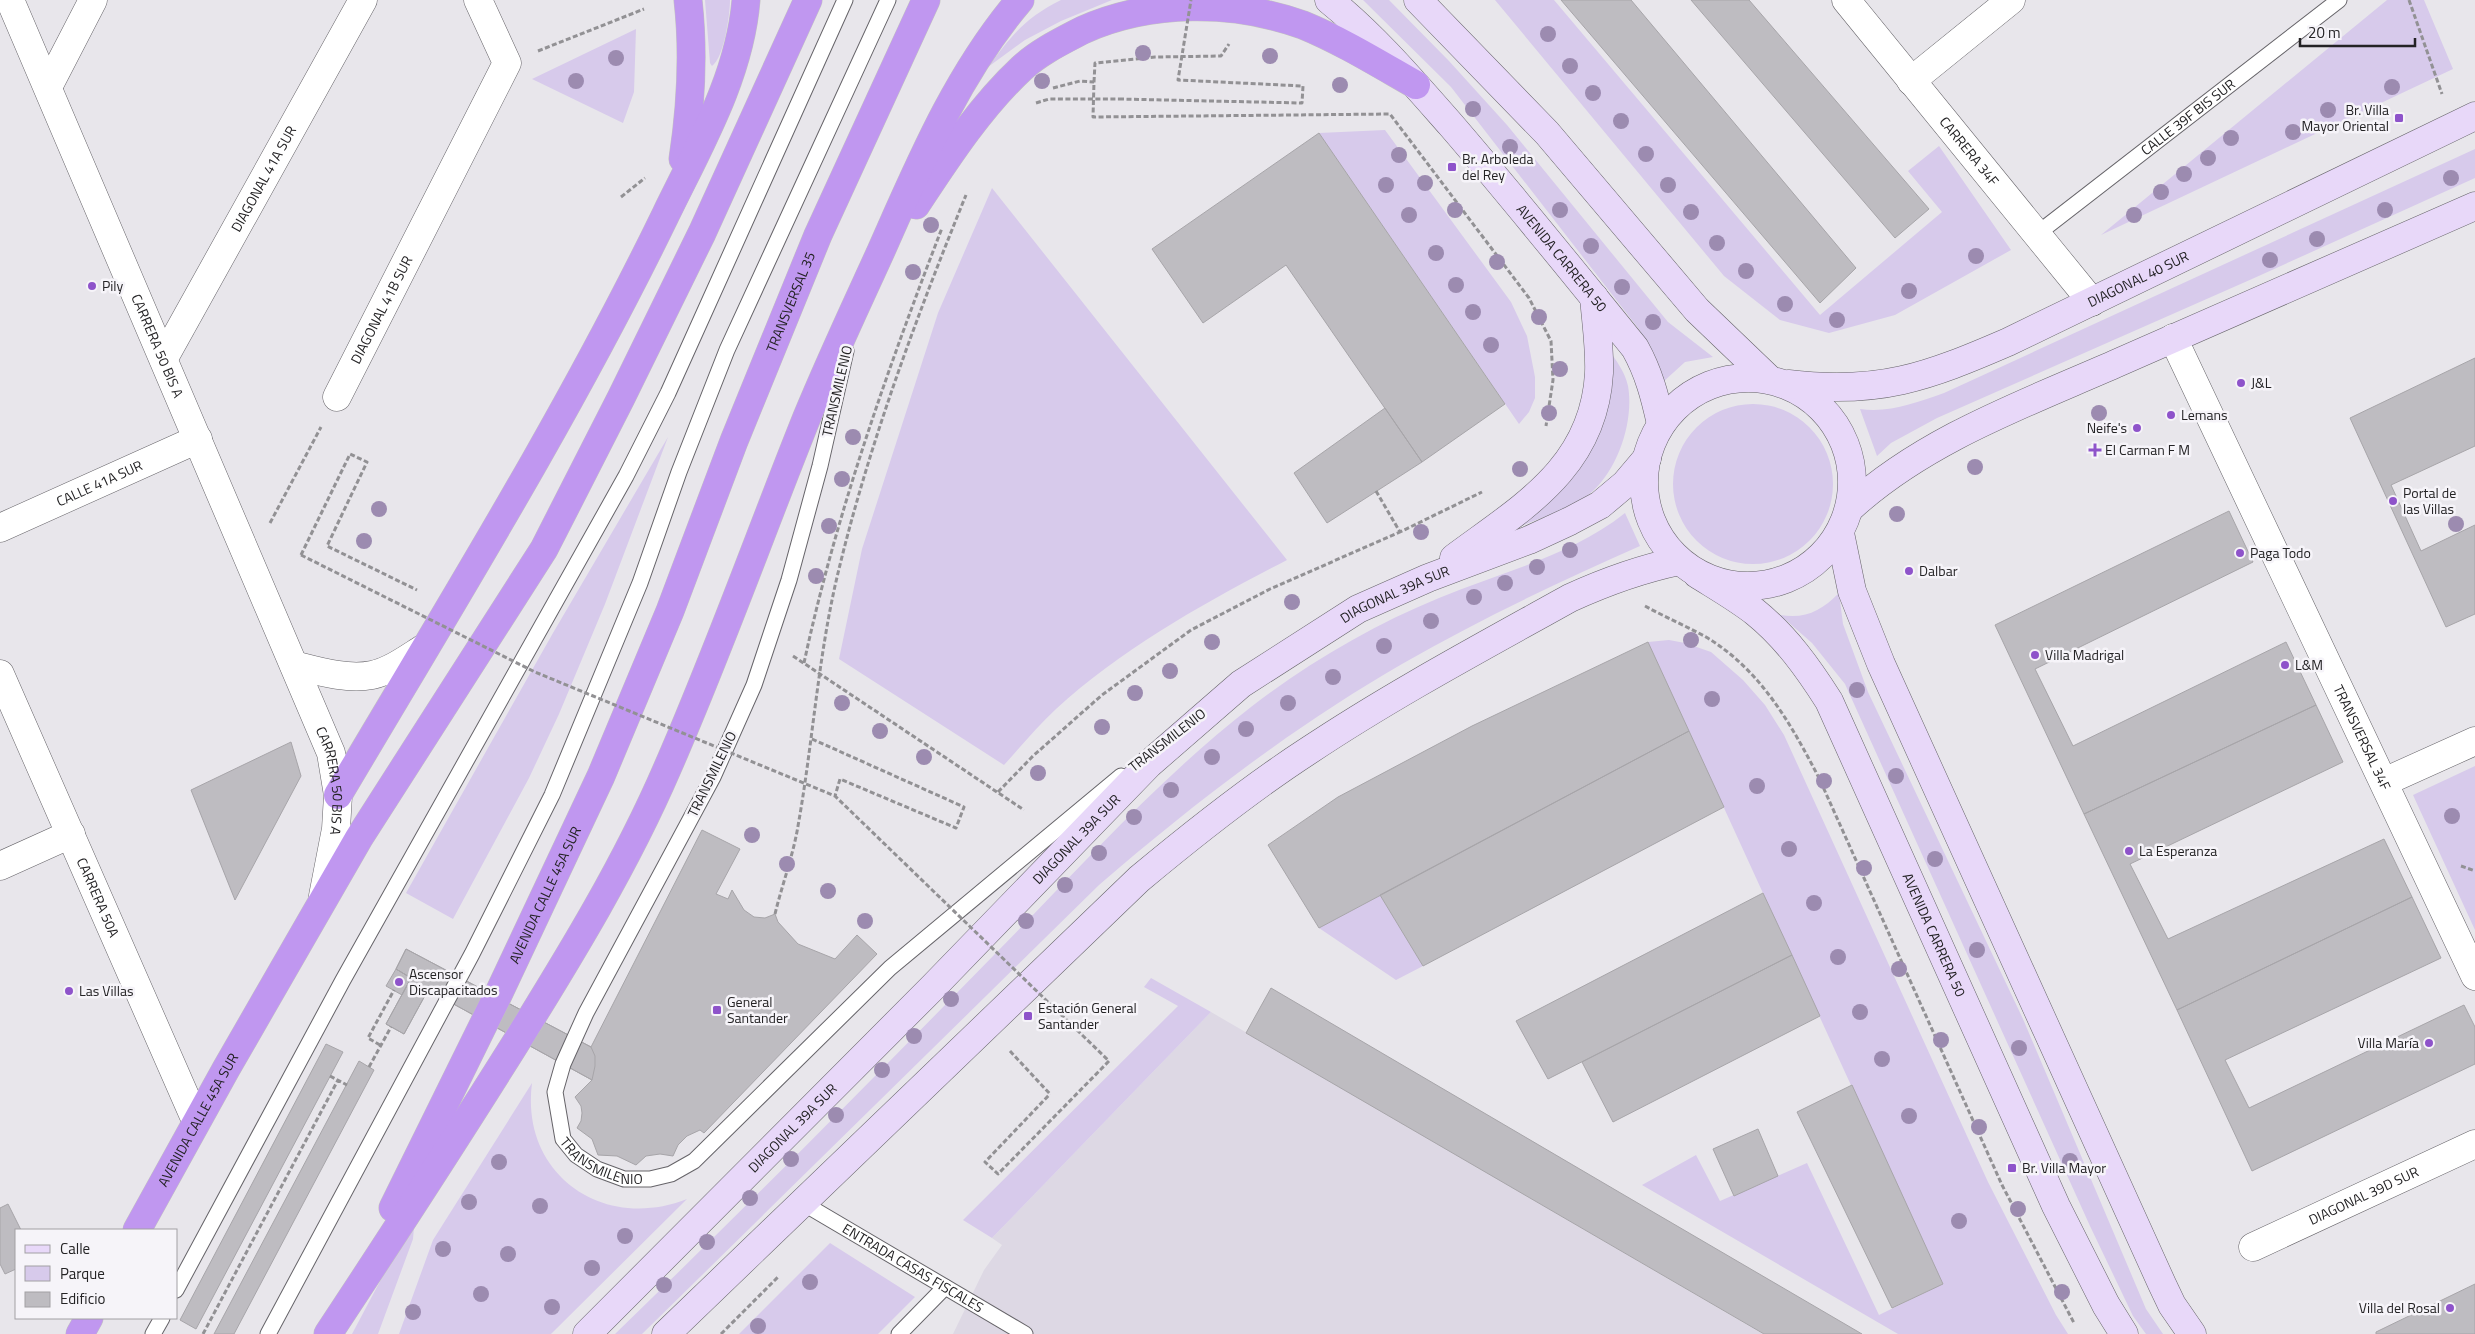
<svg xmlns="http://www.w3.org/2000/svg" width="2475" height="1334" font-family="'Titillium Web',sans-serif">
<style>
.built{fill:#ddd8e4}
.green{fill:#d7caeb}
.building{fill:#bebcc1;stroke:#a7a5a9}
.lines{fill:none;stroke-linecap:round;stroke-linejoin:round}
.service-casing{stroke:#666469;stroke-width:17}
.minor-casing{stroke:#666469;stroke-width:29}
.secondary-casing{stroke:#666469;stroke-width:29}
.trunk-casing{stroke:#c2c1c2;stroke-width:29}
.path{stroke:#929194;stroke-width:3;stroke-dasharray:5 2.5;stroke-linecap:butt}
.service{stroke:#fff;stroke-width:15}
.minor{stroke:#fff;stroke-width:28}
.secondary{stroke:#e8d8f9;stroke-width:28}
.trunk{stroke:#c097f0;stroke-width:28}
.path-bridge{stroke:#929194;stroke-width:3;stroke-dasharray:5 2.5;stroke-linecap:butt}
.tree{fill:#9c8bb0}
.poi-dot{fill:#8e53ca;stroke:#f6f4f9;stroke-width:2}
.labels{text-anchor:middle;stroke-width:5;stroke-linejoin:round;paint-order:stroke}
.poi-label{font-size:14px;fill:#242325;stroke:#f6f4f9;text-anchor:start}
.street-label{font-size:14px;fill:#242325;stroke:#f6f4f9}
</style>
<rect width="100%" height="100%" fill="#e8e6eb"/>
<path class="built" d="M1211 1012 1763 1334H953L984 1270 1002 1245 992 1238Z"/>
<path class="green" d="M705 0H730C730 15 724 58 712 66L710 63Z
M1061 0H1112L1061 21 1025 40 988 67C1012 35 1025 18 1061 0Z
M1363 0H1389L1449 61 1507 125 1668 322 1713 357 1685 362 1663 382 1650 346 1638 328 1451 87Z
M1495 0H1554L1820 315 1942 212 1908 171 1939 146 2011 250 1895 315 1829 333 1780 320 1724 276Z
M2387 0H2424L2453 69 2101 235Z
M636 29 634 92 623 123 532 79Z
M1385 130 1511 302 1527 336 1535 377V398L1529 412 1519 424 1319 133Z
M2475 149V178L2252 279 1937 418 1891 443 1877 456 1860 409C1890 413 1915 403 1944 393Z
M992 188 1287 560C1206 602 1124 647 1056 709 1038 726 1021 746 1004 765L839 659 862 549 938 313Z
M1608 349C1616 360 1625 372 1628 386 1634 420 1619 467 1593 491 1573 509 1545 516 1521 526L1560 491 1578 469Z
M1673 484a80 80 0 1 1 160 0a80 80 0 1 1-160 0Z
M668 437 605 604 559 714 529 778 453 919 406 893 553 633Z
M1625 513 1640 546C1559 582 1478 620 1402 664 1293 727 1194 803 1099 885L642 1334H615C743 1210 869 1083 994 955 1077 871 1157 780 1251 707 1308 663 1373 625 1439 598 1502 572 1571 556 1625 513Z
M1839 593 1843 624 1868 692 2023 1019 2146 1309 2163 1334H2146L2133 1316 2090 1226 1845 684 1812 643 1780 615C1806 619 1821 611 1839 593Z
M1669 640 1685 643 1711 652 1743 680 1765 705 1784 735 1988 1182 2056 1315 2068 1334H1898L1642 1185 1696 1155 1720 1201 1807 1163 1879 1315 1942 1284 1648 642Z
M2475 766V930L2413 795Z
M1380 895 1423 966 1396 980 1319 928Z
M1151 978 1211 1012 992 1238 963 1220 1178 1006 1144 987Z
M532 1083C520 1175 604 1232 687 1199L551 1334H399L433 1240Z
M414 1227 413 1239 378 1334H352L386 1270Z
M830 1243 915 1297 878 1334H739Z"/>
<path class="building" d="M1561 0H1631L1856 268 1820 303Z
M1691 0H1749L1929 209 1895 238Z
M1319 133 1505 404 1422 462 1286 265 1203 323 1152 249Z
M2475 358V446L2391 485 2421 551 2475 525V614L2446 627 2350 418Z
M1385 408 1422 462 1327 523 1294 473Z
M2229 511 2253 562 2035 669 2073 746 2286 642 2316 705 2084 814 1995 625Z
M1648 642 1689 731 1319 928 1268 845 1338 797 1472 726Z
M2316 705 2343 762 2130 864 2168 939 2384 839 2412 897 2177 1010 2084 814Z
M1689 731 1724 807 1423 966 1380 895Z
M291 742 301 776 235 900 191 790Z
M702 830 740 849 716 894 728 899 732 890 744 910 754 917 765 918 775 914 778 922 798 944 835 959 857 935 877 954 704 1133 700 1130 687 1136 678 1145 673 1156 660 1154 646 1156 636 1165 617 1156 598 1155 592 1139 577 1128 581 1121 582 1113 581 1106 575 1097 592 1080 428 990 404 1034 386 1024 411 978 396 969 406 949 591 1047Z
M1763 893 1792 955 1548 1079 1516 1021Z
M2412 897 2441 958 2225 1060 2249 1108 2464 1005 2475 1027V1064L2252 1171 2177 1010Z
M406 949 591 1047 595 1056V1066L592 1080 428 990 404 1034 386 1024 411 978 396 969Z
M1792 955 1820 1016 1613 1122 1582 1062Z
M396 969 411 978 402 995 386 986Z
M1271 988 1624 1195 1862 1334H1764L1246 1033Z
M326 1044 343 1052 196 1329 180 1320Z
M359 1061 374 1070 234 1334H214Z
M1852 1085 1943 1284 1892 1308 1797 1112Z
M1758 1129 1778 1176 1734 1196 1713 1149Z
M8 1204 21 1230H16V1269L5 1274 0 1264V1208Z
M2475 1284V1334H2376V1332Z"/>
<g class="lines">
<defs>
<g id="service">
<path id="s1" d="M2037 234 2339 0"/>
<path id="s2" d="M846 351 820 466 789 580 754 685 713 777 586 1013 563 1064 555 1092 563 1139 576 1155 597 1169 624 1179H650L671 1174 694 1161 890 968 1121 776"/>
<path id="s3" d="M801 1202 1025 1334"/>
<path d="M176 1290 343 980 626 476 668 393 845 0"/>
<path d="M153 1334 162 1318"/>
<path d="M268 1334 472 954 552 795 640 583 679 472 727 350 888 0"/>
<path d="M899 1334 945 1287"/>
</g>
<g id="minor">
<path id="s4" d="M10 0 331 753 338 795 336 829 323 896"/>
<path id="s5" d="M1846 0 2092 302"/>
<path d="M1911 81 2011 0"/>
<path d="M48 87 93 0"/>
<path id="s6" d="M2173 338 2475 976"/>
<path id="s7" d="M164 358 363 0"/>
<path id="s8" d="M337 397 507 63 478 0"/>
<path id="s9" d="M0 528 198 439"/>
<path d="M294 665C318 671 347 680 372 675 391 671 408 658 424 648"/>
<path id="s10" d="M0 674 196 1121"/>
<path d="M2384 782 2475 741"/>
<path d="M0 866 71 834"/>
<path id="s11" d="M2253 1247 2475 1144"/>
</g>
<g id="secondary">
<path id="s12" d="M1329 0C1374 36 1413 82 1451 125 1514 198 1574 273 1635 348 1649 373 1655 397 1661 424"/>
<path d="M1418 0 1547 133 1697 310 1769 379"/>
<circle cx="1748" cy="482" r="104"/>
<path id="s13" d="M1788 384C1879 395 1927 377 2008 342L2475 116"/>
<path d="M1850 508C1924 440 2024 404 2115 364 2235 311 2355 258 2475 206"/>
<path d="M1840 533 1852 591 1881 664 2162 1284 2172 1305 2192 1334"/>
<path d="M1454 558C1521 508 1594 468 1599 373 1600 348 1596 322 1594 297"/>
<path id="s14" d="M1697 574C1716 586 1737 598 1755 612 1786 637 1808 668 1829 701L2056 1206 2106 1305 2124 1334"/>
<path id="s15" d="M587 1334 933 987 1149 764 1241 684 1358 609 1428 578 1529 540 1570 521 1600 505 1625 484 1647 458"/>
<path d="M666 1334 1139 879C1193 834 1248 790 1308 751 1392 695 1482 647 1570 598 1605 582 1641 569 1679 561"/>
</g>
<g id="trunk">
<path d="M683 159C691 106 694 53 688 0"/>
<path d="M916 205C947 158 980 107 1022 68 1039 52 1062 41 1083 30 1150 0 1233 0 1303 25 1342 41 1379 64 1416 85"/>
<path d="M338 795C451 604 569 414 666 214 699 146 740 76 746 0"/>
<path id="s16" d="M393 1208 497 997 601 776 670 611 734 441 818 235 926 0"/>
<path id="s17" d="M137 1230 226 1069 359 838 544 549 621 398 702 233 808 0"/>
<path d="M80 1334 89 1318"/>
<path d="M328 1334C392 1237 455 1140 517 1041 571 954 626 864 667 769 718 653 760 534 807 417 830 361 856 306 881 251 920 163 957 74 1020 0"/>
</g>
</defs>
<use href="#service" class="service-casing"/>
<use href="#minor" class="minor-casing"/>
<use href="#secondary" class="secondary-casing"/>
<use href="#trunk" class="trunk-casing"/>
<path class="path" d="M2409 0 2442 94
M538 51 644 9
M1094 82 1095 63 1155 57 1221 56 1229 44
M1053 88 1080 81 1094 82 1093 117 1390 114 1529 298 1551 341 1553 380 1546 426
M1036 103 1049 99H1119
M621 197 645 178
M1376 491 1400 532 1482 492
M270 523 321 427
M301 555 350 454 367 462 327 546 417 590
M1645 606C1665 617 1686 626 1706 637 1761 670 1791 724 1819 778L2002 1185 2074 1323
M793 656 1024 810
M804 663C836 514 887 371 942 228
M812 739 964 807 956 828 840 779 835 796
M998 792 1033 756 1102 695 1191 630 1270 589 1400 532
M2461 866 2475 871
M775 914C782 885 793 856 798 826 813 742 818 656 838 573 869 444 916 318 966 195
M380 1045 368 1038 394 990
M1010 1051 1050 1094
M369 1067 391 1027
M330 1076 347 1085
M203 1334 338 1080
M721 1334 779 1276"/>
<use href="#service" class="service"/>
<use href="#minor" class="minor"/>
<use href="#secondary" class="secondary"/>
<use href="#trunk" class="trunk"/>
<path class="path-bridge" d="M1119 99 1302 103 1303 86 1178 80 1191 0
M301 555 535 672 835 796 1109 1061 998 1174 985 1162 1050 1094"/>
</g>
<g class="tree">
<circle cx="1548" cy="34" r="8"/>
<circle cx="1143" cy="53" r="8"/>
<circle cx="1270" cy="56" r="8"/>
<circle cx="616" cy="58" r="8"/>
<circle cx="1570" cy="66" r="8"/>
<circle cx="576" cy="81" r="8"/>
<circle cx="1042" cy="81" r="8"/>
<circle cx="1340" cy="85" r="8"/>
<circle cx="2392" cy="87" r="8"/>
<circle cx="1593" cy="93" r="8"/>
<circle cx="1473" cy="109" r="8"/>
<circle cx="2328" cy="110" r="8"/>
<circle cx="1621" cy="121" r="8"/>
<circle cx="2293" cy="132" r="8"/>
<circle cx="2231" cy="138" r="8"/>
<circle cx="1510" cy="147" r="8"/>
<circle cx="1646" cy="154" r="8"/>
<circle cx="1399" cy="155" r="8"/>
<circle cx="2208" cy="158" r="8"/>
<circle cx="2184" cy="174" r="8"/>
<circle cx="2451" cy="178" r="8"/>
<circle cx="1425" cy="183" r="8"/>
<circle cx="1386" cy="185" r="8"/>
<circle cx="1668" cy="185" r="8"/>
<circle cx="2161" cy="192" r="8"/>
<circle cx="1455" cy="210" r="8"/>
<circle cx="1560" cy="210" r="8"/>
<circle cx="2385" cy="210" r="8"/>
<circle cx="1691" cy="212" r="8"/>
<circle cx="1409" cy="215" r="8"/>
<circle cx="2134" cy="215" r="8"/>
<circle cx="931" cy="225" r="8"/>
<circle cx="2317" cy="239" r="8"/>
<circle cx="1717" cy="243" r="8"/>
<circle cx="1591" cy="246" r="8"/>
<circle cx="1436" cy="253" r="8"/>
<circle cx="1976" cy="256" r="8"/>
<circle cx="2270" cy="260" r="8"/>
<circle cx="1497" cy="262" r="8"/>
<circle cx="1746" cy="271" r="8"/>
<circle cx="913" cy="272" r="8"/>
<circle cx="1456" cy="285" r="8"/>
<circle cx="1622" cy="287" r="8"/>
<circle cx="1909" cy="291" r="8"/>
<circle cx="1785" cy="304" r="8"/>
<circle cx="1473" cy="312" r="8"/>
<circle cx="1539" cy="317" r="8"/>
<circle cx="1837" cy="320" r="8"/>
<circle cx="1653" cy="322" r="8"/>
<circle cx="1491" cy="345" r="8"/>
<circle cx="1560" cy="369" r="8"/>
<circle cx="1549" cy="413" r="8"/>
<circle cx="2099" cy="413" r="8"/>
<circle cx="853" cy="437" r="8"/>
<circle cx="1975" cy="467" r="8"/>
<circle cx="1520" cy="469" r="8"/>
<circle cx="842" cy="479" r="8"/>
<circle cx="379" cy="509" r="8"/>
<circle cx="1897" cy="514" r="8"/>
<circle cx="2456" cy="524" r="8"/>
<circle cx="829" cy="526" r="8"/>
<circle cx="1421" cy="532" r="8"/>
<circle cx="364" cy="541" r="8"/>
<circle cx="1570" cy="550" r="8"/>
<circle cx="1537" cy="567" r="8"/>
<circle cx="816" cy="576" r="8"/>
<circle cx="1505" cy="583" r="8"/>
<circle cx="1474" cy="597" r="8"/>
<circle cx="1292" cy="602" r="8"/>
<circle cx="1431" cy="621" r="8"/>
<circle cx="1691" cy="640" r="8"/>
<circle cx="1212" cy="642" r="8"/>
<circle cx="1384" cy="646" r="8"/>
<circle cx="1170" cy="671" r="8"/>
<circle cx="1333" cy="677" r="8"/>
<circle cx="1857" cy="690" r="8"/>
<circle cx="1135" cy="693" r="8"/>
<circle cx="1712" cy="699" r="8"/>
<circle cx="842" cy="703" r="8"/>
<circle cx="1288" cy="703" r="8"/>
<circle cx="1102" cy="727" r="8"/>
<circle cx="1246" cy="729" r="8"/>
<circle cx="880" cy="731" r="8"/>
<circle cx="924" cy="757" r="8"/>
<circle cx="1212" cy="757" r="8"/>
<circle cx="1038" cy="773" r="8"/>
<circle cx="1896" cy="776" r="8"/>
<circle cx="1824" cy="781" r="8"/>
<circle cx="1757" cy="786" r="8"/>
<circle cx="1171" cy="790" r="8"/>
<circle cx="2452" cy="816" r="8"/>
<circle cx="1134" cy="817" r="8"/>
<circle cx="752" cy="835" r="8"/>
<circle cx="1789" cy="849" r="8"/>
<circle cx="1099" cy="853" r="8"/>
<circle cx="1935" cy="859" r="8"/>
<circle cx="787" cy="864" r="8"/>
<circle cx="1864" cy="868" r="8"/>
<circle cx="1065" cy="885" r="8"/>
<circle cx="828" cy="891" r="8"/>
<circle cx="1814" cy="903" r="8"/>
<circle cx="865" cy="921" r="8"/>
<circle cx="1026" cy="921" r="8"/>
<circle cx="1977" cy="950" r="8"/>
<circle cx="1838" cy="957" r="8"/>
<circle cx="1899" cy="969" r="8"/>
<circle cx="951" cy="999" r="8"/>
<circle cx="1860" cy="1012" r="8"/>
<circle cx="914" cy="1036" r="8"/>
<circle cx="1941" cy="1040" r="8"/>
<circle cx="2019" cy="1048" r="8"/>
<circle cx="1882" cy="1059" r="8"/>
<circle cx="882" cy="1070" r="8"/>
<circle cx="836" cy="1115" r="8"/>
<circle cx="1909" cy="1116" r="8"/>
<circle cx="1979" cy="1127" r="8"/>
<circle cx="791" cy="1159" r="8"/>
<circle cx="2070" cy="1161" r="8"/>
<circle cx="499" cy="1162" r="8"/>
<circle cx="750" cy="1198" r="8"/>
<circle cx="469" cy="1202" r="8"/>
<circle cx="540" cy="1206" r="8"/>
<circle cx="2018" cy="1209" r="8"/>
<circle cx="1959" cy="1221" r="8"/>
<circle cx="625" cy="1236" r="8"/>
<circle cx="707" cy="1242" r="8"/>
<circle cx="443" cy="1249" r="8"/>
<circle cx="508" cy="1254" r="8"/>
<circle cx="592" cy="1268" r="8"/>
<circle cx="810" cy="1282" r="8"/>
<circle cx="664" cy="1285" r="8"/>
<circle cx="2062" cy="1292" r="8"/>
<circle cx="481" cy="1294" r="8"/>
<circle cx="552" cy="1307" r="8"/>
<circle cx="413" cy="1312" r="8"/>
<circle cx="758" cy="1326" r="8"/>
</g>
<g class="poi-dot">
<rect x="2394" y="113" width="10" height="10" rx="2.5"/>
<rect x="1447" y="162" width="10" height="10" rx="2.5"/>
<circle cx="92" cy="286" r="5"/>
<circle cx="2241" cy="383" r="5"/>
<circle cx="2171" cy="415" r="5"/>
<circle cx="2137" cy="428" r="5"/>
<path d="M2092.5 442.5h5v5h5v5h-5v5h-5v-5h-5v-5h5z"/>
<circle cx="2393" cy="501" r="5"/>
<circle cx="2240" cy="553" r="5"/>
<circle cx="1909" cy="571" r="5"/>
<circle cx="2035" cy="655" r="5"/>
<circle cx="2285" cy="665" r="5"/>
<circle cx="2129" cy="851" r="5"/>
<circle cx="399" cy="982" r="5"/>
<circle cx="69" cy="991" r="5"/>
<rect x="712" y="1005" width="10" height="10" rx="2.5"/>
<rect x="1023" y="1011" width="10" height="10" rx="2.5"/>
<circle cx="2429" cy="1043" r="5"/>
<rect x="2007" y="1163" width="10" height="10" rx="2.5"/>
<circle cx="2450" cy="1308" r="5"/>
</g>
<g class="labels">
<g class="poi-label">
<text x="2389" y="115" text-anchor="end">Br. Villa<tspan x="2389" dy="16">Mayor Oriental</tspan></text>
<text x="1462" y="164">Br. Arboleda<tspan x="1462" dy="16">del Rey</tspan></text>
<text x="102" y="291">Pily</text>
<text x="2251" y="388">J&amp;L</text>
<text x="2181" y="420">Lemans</text>
<text x="2127" y="433" text-anchor="end">Neife's</text>
<text x="2105" y="455">El Carman F M</text>
<text x="2403" y="498">Portal de<tspan x="2403" dy="16">las Villas</tspan></text>
<text x="2250" y="558">Paga Todo</text>
<text x="1919" y="576">Dalbar</text>
<text x="2045" y="660">Villa Madrigal</text>
<text x="2295" y="670">L&amp;M</text>
<text x="2139" y="856">La Esperanza</text>
<text x="409" y="979">Ascensor<tspan x="409" dy="16">Discapacitados</tspan></text>
<text x="79" y="996">Las Villas</text>
<text x="727" y="1007">General<tspan x="727" dy="16">Santander</tspan></text>
<text x="1038" y="1013">Estación General<tspan x="1038" dy="16">Santander</tspan></text>
<text x="2419" y="1048" text-anchor="end">Villa María</text>
<text x="2022" y="1173">Br. Villa Mayor</text>
<text x="2440" y="1313" text-anchor="end">Villa del Rosal</text>
</g>
<g class="street-label">
<text dy="5" stroke="none"><textPath href="#s1" startOffset="191">CALLE 39F BIS SUR</textPath></text>
<text dy="5" stroke="none"><textPath href="#s5" startOffset="195">CARRERA 34F</textPath></text>
<text dy="5" stroke="none"><textPath href="#s7" startOffset="205">DIAGONAL 41A SUR</textPath></text>
<text dy="5" stroke="none"><textPath href="#s12" startOffset="348">AVENIDA CARRERA 50</textPath></text>
<text dy="5" stroke="none"><textPath href="#s13" startOffset="372">DIAGONAL 40 SUR</textPath></text>
<text dy="5" stroke="none"><textPath href="#s16" startOffset="990">TRANSVERSAL 35</textPath></text>
<text dy="5" stroke="none"><textPath href="#s8" startOffset="98">DIAGONAL 41B SUR</textPath></text>
<text dy="5" stroke="none"><textPath href="#s4" startOffset="376">CARRERA 50 BIS A</textPath></text>
<text transform="translate(837 391) rotate(-77)" y="5">TRANSMILENIO</text>
<text dy="5" stroke="none"><textPath href="#s9" startOffset="109">CALLE 41A SUR</textPath></text>
<text dy="5" stroke="none"><textPath href="#s15" startOffset="1101">DIAGONAL 39A SUR</textPath></text>
<text dy="5" stroke="none"><textPath href="#s6" startOffset="442">TRANSVERSAL 34F</textPath></text>
<text transform="translate(1167 740) rotate(-38)" y="5">TRANSMILENIO</text>
<text transform="translate(712 774) rotate(-64)" y="5">TRANSMILENIO</text>
<text dy="5" stroke="none"><textPath href="#s4" startOffset="846">CARRERA 50 BIS A</textPath></text>
<text dy="5" stroke="none"><textPath href="#s15" startOffset="696">DIAGONAL 39A SUR</textPath></text>
<text dy="5" stroke="none"><textPath href="#s16" startOffset="348">AVENIDA CALLE 45A SUR</textPath></text>
<text dy="5" stroke="none"><textPath href="#s10" startOffset="244">CARRERA 50A</textPath></text>
<text dy="5" stroke="none"><textPath href="#s14" startOffset="442">AVENIDA CARRERA 50</textPath></text>
<text dy="5" stroke="none"><textPath href="#s17" startOffset="126">AVENIDA CALLE 45A SUR</textPath></text>
<text dy="5" stroke="none"><textPath href="#s15" startOffset="291">DIAGONAL 39A SUR</textPath></text>
<text dy="5" stroke="none"><textPath href="#s2" startOffset="895">TRANSMILENIO</textPath></text>
<text dy="5" stroke="none"><textPath href="#s11" startOffset="122">DIAGONAL 39D SUR</textPath></text>
<text dy="5" stroke="none"><textPath href="#s3" startOffset="130">ENTRADA CASAS FISCALES</textPath></text>
</g>
</g>
<rect x="15" y="1229" width="162" height="90" fill="#f6f4f9" stroke="#a2a0a4"/>
<rect x="25" y="1245" width="25" height="8" fill="#e8d8f9" stroke="#a2a0a4"/>
<text x="60" y="1254" font-size="15" fill="#242325">Calle</text>
<rect x="25" y="1266" width="25" height="15" fill="#d7caeb" stroke="#a2a0a4"/>
<text x="60" y="1279" font-size="15" fill="#242325">Parque</text>
<rect x="25" y="1292" width="25" height="15" fill="#bebcc1" stroke="#a2a0a4"/>
<text x="60" y="1304" font-size="15" fill="#242325">Edificio</text>
<path d="M2300 38v8h115v-8" fill="none" stroke="#242325" stroke-width="2.5"/>
<text x="2308" y="38" font-size="15" fill="#242325" stroke="#f6f4f9" stroke-width="4" paint-order="stroke">20 m</text>
</svg>
